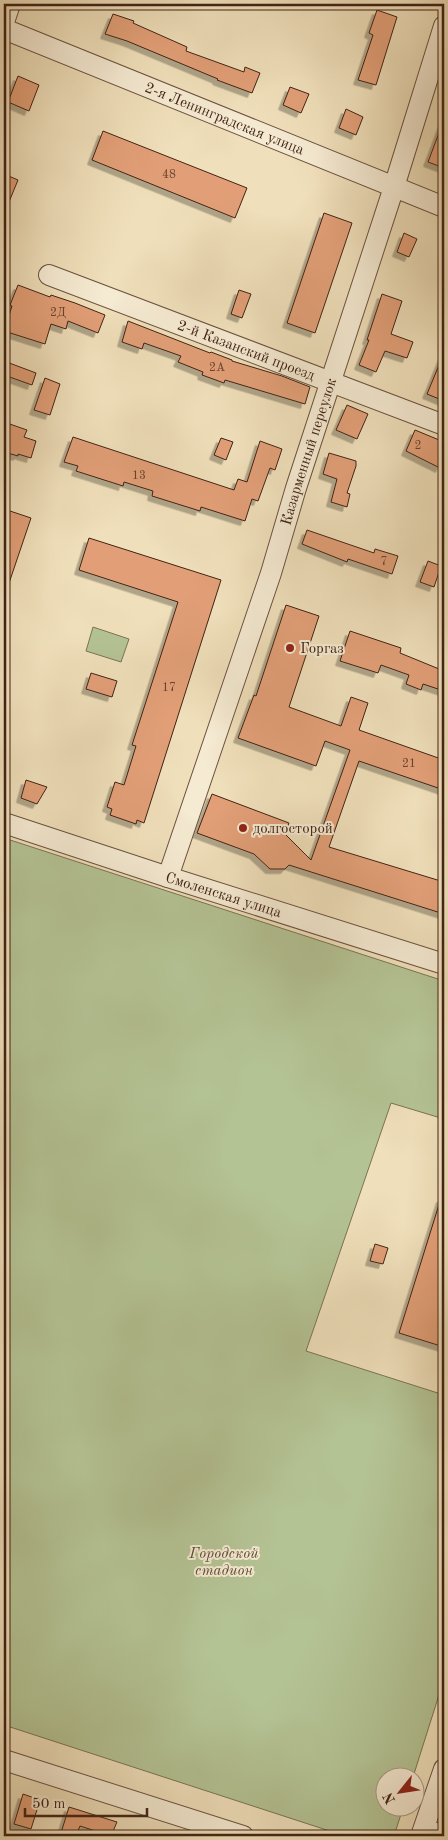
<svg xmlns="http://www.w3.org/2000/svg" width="448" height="1840" font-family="'Old Standard TT',serif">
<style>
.green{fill:#b4c394;stroke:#7a7355}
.building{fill:#e29f77;stroke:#402316;filter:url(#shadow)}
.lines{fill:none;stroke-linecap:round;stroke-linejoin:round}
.minor-casing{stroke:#6c523f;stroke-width:22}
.minor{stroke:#f5ead2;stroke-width:20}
.poi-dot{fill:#8f2418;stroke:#f5ead2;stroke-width:2}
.labels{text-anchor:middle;stroke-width:4;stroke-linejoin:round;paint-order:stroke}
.number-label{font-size:12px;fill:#68422e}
.street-label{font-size:15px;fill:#402316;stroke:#f5ead2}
.poi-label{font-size:15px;fill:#402316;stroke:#f5ead2;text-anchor:start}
.park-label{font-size:15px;font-style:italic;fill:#5d4b36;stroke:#f5ead2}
</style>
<defs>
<filter id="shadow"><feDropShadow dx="-4.5" dy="4.5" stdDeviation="0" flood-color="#0004"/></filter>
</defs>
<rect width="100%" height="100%" fill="#efdfba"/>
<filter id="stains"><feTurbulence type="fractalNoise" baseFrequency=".004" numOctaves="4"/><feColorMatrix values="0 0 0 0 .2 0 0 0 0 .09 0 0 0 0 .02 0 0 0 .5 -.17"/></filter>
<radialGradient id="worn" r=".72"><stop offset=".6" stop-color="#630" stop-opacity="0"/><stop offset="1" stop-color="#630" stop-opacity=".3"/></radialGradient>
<path class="green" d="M93 627 129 639 121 662 86 651Z
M4 838 444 981V1119L391 1103 306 1351 444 1395V1679L413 1777 386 1778V1808H403L394 1836H345L4 1725Z"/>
<path class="building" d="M377 10 397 17 376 85 358 80 373 35 369 33Z
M113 14 134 21 133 23 187 47 186 51 244 72 245 67 260 73 252 93 217 80 218 79 127 41 105 34Z
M18 76 39 85 29 111 8 102Z
M290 87 309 94 301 113 283 105Z
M346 109 363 117 356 135 339 128Z
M443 122H444V168L428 162Z
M103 131 247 188 235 218 92 160Z
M4 174 18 180 4 214Z
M324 213 352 223 315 333 287 323Z
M404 233 417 239 409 257 397 252Z
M18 285 50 297 51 295 75 303 105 315 98 333 68 321 66 329 51 324 45 344 4 331 12 306 10 305Z
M239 290 251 294 242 318 231 314Z
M382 294 402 301 391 334 413 342 407 358 385 351 376 372 359 365 369 340H367Z
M128 321 210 353 211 352 232 360V361L282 376 310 387 305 404 225 380 224 383 202 375 203 372 178 362 181 356 144 343 142 349 122 342Z
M444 353V401L427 394Z
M4 361 36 373 32 385 4 375Z
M45 378 60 384 50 415 34 410Z
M347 405 368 414 357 439 336 430Z
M4 422 27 430 24 437 36 441 31 458 18 454V456L4 452Z
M415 430 444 442V458L440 468 406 451Z
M73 437 234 490 238 479 247 482 260 441 282 449 275 470 270 468 258 501 252 499 245 521 201 507 200 511 152 496 153 491 124 482 123 486 76 471 78 466 64 462Z
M221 438 233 442 226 460 214 455Z
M329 453 356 461V466L347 493 350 494 347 507 331 502 337 479 323 474Z
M4 509 31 518 6 592H4Z
M307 530 374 553 375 549 398 556 392 574 348 559 347 562 302 544Z
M89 538 221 580 144 823 137 820 136 824 110 815 112 809 107 807 115 782 124 785 136 746 132 745 178 602 79 570Z
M428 561 441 566 434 587 420 582Z
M286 605 319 616 289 707 341 726 351 697 368 703 359 730 444 760V790L359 761 329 847 444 882V914L289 865 285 869H270L254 854 197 833 212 794 289 823 285 834 311 860 350 750 325 741 316 766 238 738 254 695 256 696Z
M350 631 401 648 400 653 444 671V691L423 684 421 690 406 684 409 675 381 665 378 673 340 661Z
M91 673 117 681 112 697 86 689Z
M26 780 47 787 37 804 21 798Z
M441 1198 444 1199V1347L399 1333Z
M375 1244 388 1248 383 1264 370 1261Z
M23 1794 40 1800 31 1829 14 1824Z
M69 1807 117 1822 111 1836 80 1826 76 1836H60Z"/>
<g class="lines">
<defs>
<g id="minor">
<path d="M4 22 10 4"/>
<path id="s1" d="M4 29 444 207"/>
<path id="s2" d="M49 275 444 425"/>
<path id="s3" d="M4 823 168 877 444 964"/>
<path id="s4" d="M168 877 271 573 296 488 394 187 444 26"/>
<path d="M4 1760 243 1836"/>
<path d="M425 1829 443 1836"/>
<path d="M421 1836 444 1769"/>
</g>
</defs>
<use href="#minor" class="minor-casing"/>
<use href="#minor" class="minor"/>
</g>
<g class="poi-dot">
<circle cx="290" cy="648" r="5"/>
<circle cx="243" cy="828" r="5"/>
</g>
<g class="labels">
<g class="number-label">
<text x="169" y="178">48</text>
<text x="58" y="316">2Д</text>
<text x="217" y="371">2А</text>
<text x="418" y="449">2</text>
<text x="139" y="479">13</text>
<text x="384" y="565">7</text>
<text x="169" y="691">17</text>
<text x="409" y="767">21</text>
</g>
<g class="street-label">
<text dy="5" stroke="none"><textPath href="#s1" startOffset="238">2-я Ленинградская улица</textPath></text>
<text dy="5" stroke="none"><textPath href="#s2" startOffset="211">2-й Казанский проезд</textPath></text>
<text dy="5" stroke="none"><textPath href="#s4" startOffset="448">Казарменный переулок</textPath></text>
<text dy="5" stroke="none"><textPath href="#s3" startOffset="231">Смоленская улица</textPath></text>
</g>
<g class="poi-label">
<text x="300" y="653">Горгаз</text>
<text x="253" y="833">долгосторой</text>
</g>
<g class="park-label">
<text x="224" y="1558">Городской<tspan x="224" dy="17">стадион</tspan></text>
</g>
</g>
<rect width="448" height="1840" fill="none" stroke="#efdfba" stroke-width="20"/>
<rect x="5" y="5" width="438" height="1830" fill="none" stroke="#402316" stroke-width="2.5"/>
<rect x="10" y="10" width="428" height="1820" fill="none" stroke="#402316"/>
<g transform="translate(400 1792) rotate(240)"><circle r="24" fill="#f5ead2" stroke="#ad9a87"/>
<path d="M0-4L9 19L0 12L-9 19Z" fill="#8f2418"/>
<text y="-8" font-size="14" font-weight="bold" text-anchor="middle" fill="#402316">N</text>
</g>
<path d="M25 1808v8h122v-8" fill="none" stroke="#402316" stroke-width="2.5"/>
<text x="32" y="1808" font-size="15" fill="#402316" stroke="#f5ead2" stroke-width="4" paint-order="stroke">50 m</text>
<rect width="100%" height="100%" filter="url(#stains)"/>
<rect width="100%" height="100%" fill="url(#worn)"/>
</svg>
